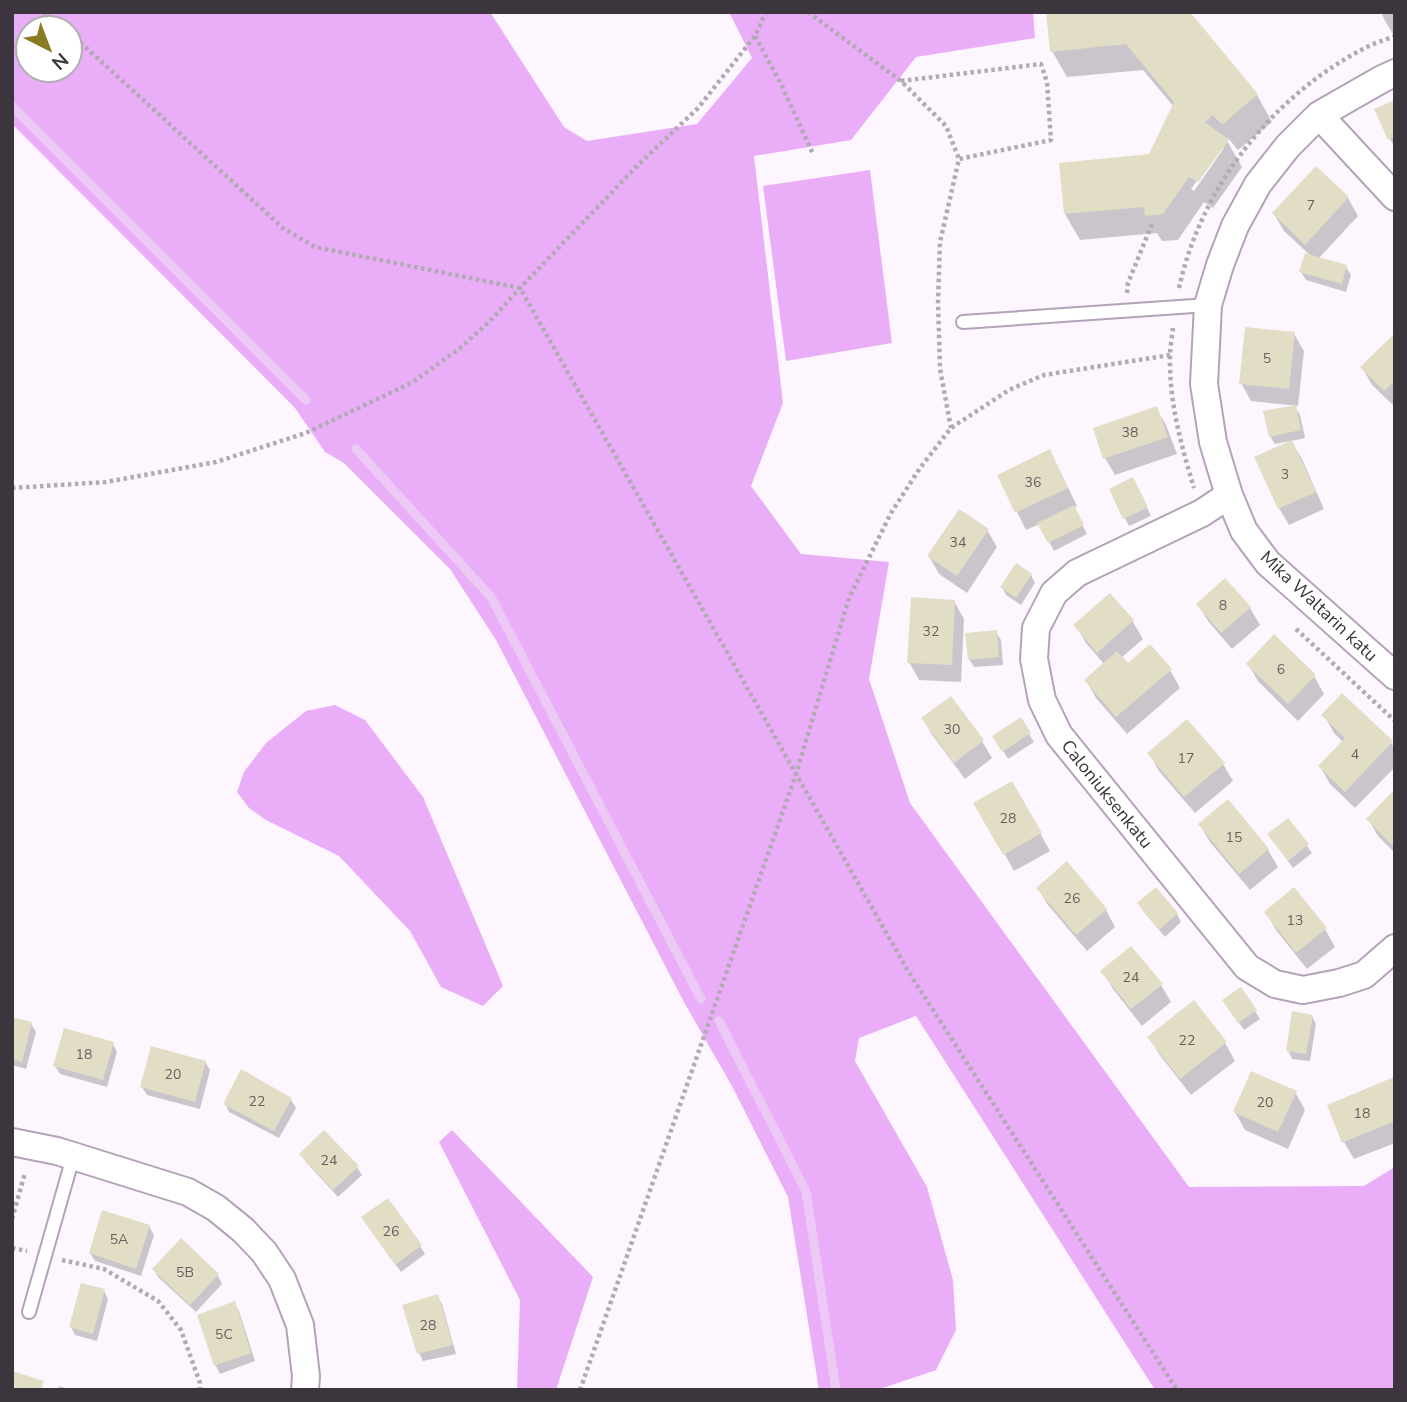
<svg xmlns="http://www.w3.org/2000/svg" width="1407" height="1402" font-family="'Nunito Sans',sans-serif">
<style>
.green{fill:#eaaef9;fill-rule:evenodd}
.shadow{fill:#0003;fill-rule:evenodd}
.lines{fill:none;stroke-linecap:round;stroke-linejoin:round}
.stream{stroke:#edc9f6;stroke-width:9}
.building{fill:#e2dec5}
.lane-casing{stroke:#b4a3b8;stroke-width:16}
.street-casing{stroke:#b4a3b8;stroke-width:30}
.path{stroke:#b1aab3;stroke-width:4.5;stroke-dasharray:3.5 3.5;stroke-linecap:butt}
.lane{stroke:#fff;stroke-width:12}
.street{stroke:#fff;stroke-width:26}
.labels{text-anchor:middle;stroke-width:5;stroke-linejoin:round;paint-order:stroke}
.number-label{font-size:14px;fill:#665f60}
.street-label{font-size:18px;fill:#3c353e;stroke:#fff}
</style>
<rect width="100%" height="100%" fill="#fdf6fe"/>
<path class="green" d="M12 12H490L564 127 587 141 697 124 752 58 729 12H1033L1035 38 916 57 851 140 754 156 783 403 751 486 801 554 889 562 869 679 910 803 1189 1187 1364 1186 1395 1167V1390H1155L916 1016 859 1038 855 1061 927 1187 953 1280 956 1330 936 1370 877 1390H819L788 1197 732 1086 685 1004 496 640 450 569 344 463 325 452 295 408 12 124ZM28 28H70V70H28Z
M870 170 892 343 786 361 763 186Z
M335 705 365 720 423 797 503 986 483 1006 441 987 410 931 339 856 266 820 249 808 237 792 244 772 266 743 306 711Z
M452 1130 593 1277 556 1390H517L520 1300 439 1142Z"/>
<path class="shadow" d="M1188 12 1257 95 1272 122 1238 150 1228 138 1226 139 1242 167 1213 208 1204 202 1178 240 1162 241 1157 233 1080 240 1065 214 1150 156 1174 107 1143 70 1067 77 1052 51ZM1220 148H1224L1194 191 1191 189Z
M1381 12H1395V37L1385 21Z
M1395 102V148L1390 139Z
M1316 169 1348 198 1358 216 1318 259 1346 267 1351 275 1346 292 1306 280 1301 272 1312 257 1284 231 1274 214Z
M1294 334 1304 351 1298 406 1251 401 1241 383Z
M1395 336V407L1372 385 1362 367Z
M1295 407 1300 415 1305 438 1291 441 1302 459 1324 509 1289 525 1279 508 1290 441 1275 444 1270 436Z
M1156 408 1166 425 1177 454 1115 475 1105 458Z
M1059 469 1077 506 1073 508 1087 534 1054 551 1040 524 1026 530 999 476Z
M1137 487 1151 516 1129 526 1111 490Z
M987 530 997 547 967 593 939 574 929 556Z
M1031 575 1035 583 1021 605 1006 595 1002 587Z
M1110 595 1133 622 1143 639 1121 658 1128 665 1170 670 1180 688 1127 734 1096 698 1086 680 1104 664 1086 643 1076 626Z
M954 601 964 619 961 682 919 680 909 662Z
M1198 604 1250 608 1260 625 1232 649 1208 621Z
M996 632 1001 640 1003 665 974 667 969 659Z
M1248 664 1314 676 1324 694 1298 721 1258 681Z
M1324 715 1391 743 1395 748V767L1355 808 1330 784 1320 766 1343 742 1334 733Z
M923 719 982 741 992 758 965 779 933 736Z
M1020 720 1034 742 1008 759 995 737Z
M1149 753 1223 764 1233 781 1195 813 1159 771Z
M1012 783 1050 851 1014 871 976 803Z
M1395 795V853L1378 836 1368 819Z
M1288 820 1312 853 1293 868 1269 835Z
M1200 825 1268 850 1278 867 1250 890 1210 842Z
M1038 888 1106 910 1115 927 1087 951 1048 905Z
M1156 890 1177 914 1181 922 1165 937 1144 912 1139 904Z
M1266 912 1325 929 1335 947 1307 969 1276 930Z
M1103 971 1161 985 1171 1002 1142 1026 1113 989Z
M1194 1003 1225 1043 1235 1061 1191 1095 1159 1054 1149 1037Z
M1229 1008 1255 1011 1260 1019 1244 1030Z
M1312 1016 1316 1024 1310 1061 1292 1059 1288 1050Z
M12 1019 31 1024 36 1032 26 1069 12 1065Z
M113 1044 117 1052 107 1087 60 1074 55 1066Z
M205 1062 210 1070 200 1109 147 1095 142 1087Z
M1393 1079 1395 1082V1143L1354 1159 1344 1142Z
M1295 1092 1305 1110 1288 1149 1245 1130 1235 1112Z
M291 1100 296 1108 279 1138 229 1112 225 1103Z
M301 1154 357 1167 362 1175 338 1197 306 1162Z
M149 1226 154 1235 141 1276 95 1261 90 1253Z
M368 1226 420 1246 425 1254 401 1272Z
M154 1269 218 1276 222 1284 196 1312 158 1277Z
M104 1291 108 1299 97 1341 75 1335 71 1327Z
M437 1296 442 1304 456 1354 423 1361 419 1353Z
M234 1303 239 1311 255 1361 220 1374 216 1366 199 1316Z
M59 1386 71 1390H58Z"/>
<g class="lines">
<path class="stream" d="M12 106 306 400
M356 449 491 597 701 999
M719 1021 806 1191 836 1390"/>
</g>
<path class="building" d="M1046 12H1190L1258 94 1222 125 1213 115 1205 122 1229 140 1198 182 1189 177 1163 214 1145 216 1144 207 1064 214 1059 163 1149 154 1174 102 1126 44 1050 52Z
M1395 100V137L1388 140 1374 109Z
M1316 166 1349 197 1305 245 1272 213Z
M1305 253 1347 265 1342 284 1299 272Z
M1245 327 1295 332 1289 389 1239 384Z
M1395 333V381L1384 391 1360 367Z
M1296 405 1301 430 1269 437 1263 411Z
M1157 406 1168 437 1103 459 1093 428Z
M1292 440 1316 492 1278 509 1254 457Z
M1050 449 1068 488 1015 513 997 475Z
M1133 477 1148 507 1123 519 1109 489Z
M1074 505 1084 525 1048 543 1037 523Z
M959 509 989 529 957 576 927 556Z
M1016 563 1032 574 1016 598 1000 587Z
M1225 578 1251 607 1221 633 1196 604Z
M1110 593 1134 620 1097 653 1073 625Z
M911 597 955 600 952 665 907 663Z
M997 630 999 657 968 660 965 633Z
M1274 634 1316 675 1288 704 1246 664Z
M1150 644 1172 669 1116 717 1084 680 1117 651 1128 663Z
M1342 693 1393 741 1345 792 1318 766 1345 738 1321 715Z
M951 696 984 740 954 763 921 718Z
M1021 717 1031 733 1002 752 992 736Z
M1187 719 1225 763 1184 797 1147 753Z
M1012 781 1042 833 1003 855 973 803Z
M1393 791 1395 793V848L1366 819Z
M1228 799 1269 849 1239 874 1198 824Z
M1288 818 1309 844 1288 861 1267 834Z
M1067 861 1107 909 1076 935 1036 888Z
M1156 887 1178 913 1159 930 1137 903Z
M1294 887 1327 928 1296 953 1264 912Z
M1131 946 1163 984 1131 1009 1100 971Z
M1241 987 1257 1010 1238 1023 1222 1000Z
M1194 1000 1227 1042 1180 1079 1147 1037Z
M1292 1011 1313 1015 1306 1054 1286 1051Z
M12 1017 32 1022 22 1062 12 1059Z
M64 1028 114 1042 103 1080 53 1066Z
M151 1046 206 1061 195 1102 140 1087Z
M241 1069 292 1098 274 1131 223 1104Z
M1251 1071 1297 1091 1278 1132 1233 1112Z
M1394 1077 1395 1121 1342 1143 1327 1105Z
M324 1130 359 1166 333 1190 299 1154Z
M388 1198 422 1245 395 1265 361 1217Z
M102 1210 150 1225 136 1269 89 1253Z
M181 1238 219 1274 190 1305 152 1269Z
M81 1283 105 1289 93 1334 69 1327Z
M438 1294 453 1345 417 1354 402 1305Z
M235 1301 251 1353 214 1366 197 1315Z
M12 1371 44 1381 41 1390H12Z"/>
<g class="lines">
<defs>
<path id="lane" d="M963 322 1208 305
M29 1312 73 1157"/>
<path id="street" d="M1395 73 1382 79 1319 115 1288 146 1258 184 1235 226 1220 265 1208 305 1204 384 1213 442 1229 495 1244 531 1268 563 1395 676
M1319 115 1395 197
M1229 495 1202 513 1077 573 1054 593 1036 628 1034 659 1042 700 1059 735 1247 967 1275 984 1303 990 1339 983 1364 975 1395 948
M12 1142 57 1151 188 1192 216 1208 243 1230 264 1252 282 1279 300 1325 306 1376 305 1390"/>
</defs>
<use href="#lane" class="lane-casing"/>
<use href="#street" class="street-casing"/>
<path class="path" d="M44 12 64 28
M808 12 901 81 946 126 959 159
M70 33 283 228 315 247 520 288 908 971 1177 1390
M755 36 781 84 813 154
M901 81 1041 64 1047 82 1051 140 959 159 940 242 938 301 940 369 951 428
M1179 288C1201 187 1273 95 1365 48 1374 43 1385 40 1395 36
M1127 293 1128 283 1152 224
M1173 328C1172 337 1170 347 1170 356 1169 401 1181 445 1194 488
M12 488 106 482 216 462 306 433 413 382 460 348 490 321 520 288 639 164 698 108 755 36 766 12
M1296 629 1395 721
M12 1219 25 1173
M12 1248 27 1251
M62 1260 104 1269 158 1301 181 1330 200 1383V1390
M580 1390 796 774 849 598 891 513 920 468 951 428 1009 390 1044 375 1170 355"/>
<use href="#lane" class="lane"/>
<use href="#street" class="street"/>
</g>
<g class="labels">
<g class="number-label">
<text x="1311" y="210">7</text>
<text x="1267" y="363">5</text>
<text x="1130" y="437">38</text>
<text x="1285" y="479">3</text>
<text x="1033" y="487">36</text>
<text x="958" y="547">34</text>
<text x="1223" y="610">8</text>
<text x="931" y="636">32</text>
<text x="1281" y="674">6</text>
<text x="952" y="734">30</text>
<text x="1355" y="759">4</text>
<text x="1186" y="763">17</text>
<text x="1008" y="823">28</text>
<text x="1234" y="842">15</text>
<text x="1072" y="903">26</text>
<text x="1295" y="925">13</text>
<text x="1131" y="982">24</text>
<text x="1187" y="1045">22</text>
<text x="84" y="1059">18</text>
<text x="173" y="1079">20</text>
<text x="257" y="1106">22</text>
<text x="1265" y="1107">20</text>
<text x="1362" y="1118">18</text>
<text x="329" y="1165">24</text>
<text x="391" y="1236">26</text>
<text x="119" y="1244">5A</text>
<text x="185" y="1277">5B</text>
<text x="428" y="1330">28</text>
<text x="224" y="1339">5C</text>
</g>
<g class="street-label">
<text transform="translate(1319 606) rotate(43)" y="6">Mika Waltarin katu</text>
<text transform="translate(1107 794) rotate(51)" y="6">Caloniuksenkatu</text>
</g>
</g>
<rect width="1407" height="1402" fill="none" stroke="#3c353e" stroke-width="28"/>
<g transform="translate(49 49) rotate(138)"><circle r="33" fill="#ffffff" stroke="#b1aeb2" stroke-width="2"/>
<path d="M0-5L12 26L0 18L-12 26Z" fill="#8b7c22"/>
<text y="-10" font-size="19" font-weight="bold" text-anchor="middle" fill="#3c353e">N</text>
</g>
</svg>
